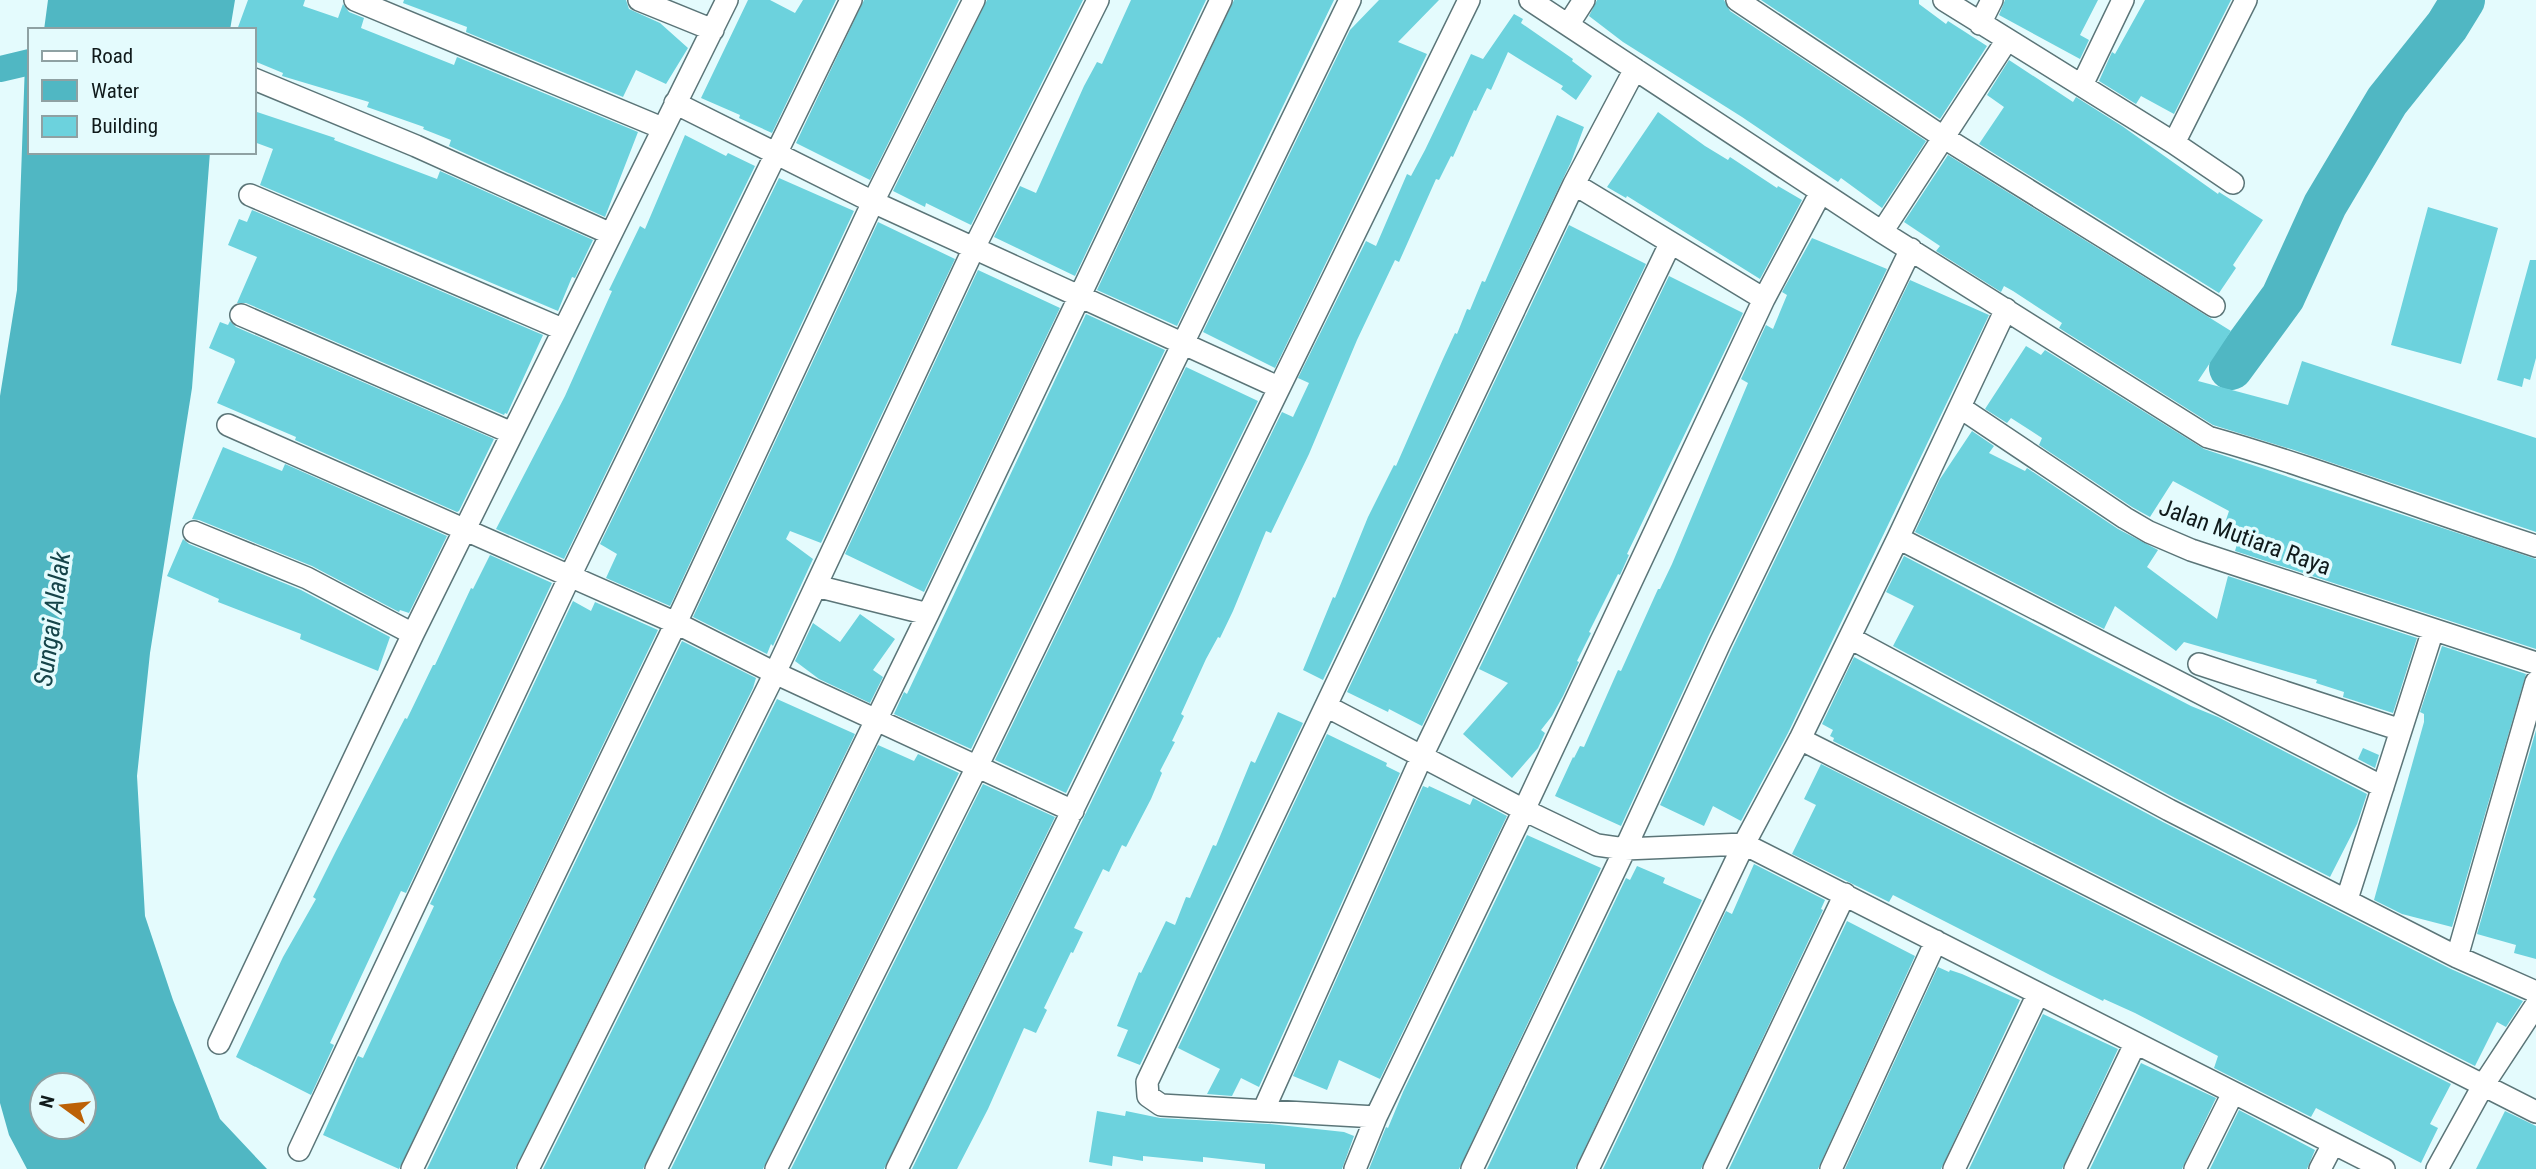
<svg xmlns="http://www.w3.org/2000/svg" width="2536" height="1169" font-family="'Roboto Condensed',sans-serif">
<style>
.water{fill:#50b7c3;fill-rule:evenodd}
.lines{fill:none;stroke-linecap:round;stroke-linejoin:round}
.canal{stroke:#50b7c3;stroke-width:26}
.river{stroke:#50b7c3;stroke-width:44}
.building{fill:#6cd2dd}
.street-casing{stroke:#5b7578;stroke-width:24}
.street{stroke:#fff;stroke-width:21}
.labels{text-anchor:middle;stroke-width:7;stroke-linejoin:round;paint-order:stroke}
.street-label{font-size:24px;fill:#101a1b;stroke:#e4fbfd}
.water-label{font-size:26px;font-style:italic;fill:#154449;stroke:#e4fbfd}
</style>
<rect width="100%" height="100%" fill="#e4fbfd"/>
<path class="water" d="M48 0H235L230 30H44Z
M25 63 30 67V152H210L192 388 150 653 137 776 145 916 173 1000 220 1119 267 1169H27L9 1135 0 1103V396L17 290ZM42 1085H84V1127H42Z"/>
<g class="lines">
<path class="canal" d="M0 69 30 62"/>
<path class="river" d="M2231 368 2283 297 2325 205 2387 101 2447 26 2463 0"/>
</g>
<path class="building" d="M248 0H305L303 6 338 18 343 4 349 12 364 18 361 28 454 65 457 57 638 132 605 217 449 146 451 140 423 129 424 127 367 107 369 102 282 76 283 73 254 61V30H237Z
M404 0H626L629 9 660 23 688 48 666 84 636 70 623 97 466 32 467 27 403 3Z
M748 0H770L795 13 803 0H836L772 133 739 118 740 115 701 98Z
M864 0H959L870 180 796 143Z
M987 0H1083L971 225 926 203 925 207 893 191Z
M1131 0H1206L1075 276 994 237 1020 186 1036 193 1084 86 1097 62 1102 64Z
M1234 0H1334L1177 326 1097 290Z
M1379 0H1439L1398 42 1427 54 1275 368 1203 332 1350 30Z
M1597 0H1724L1730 11 1926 141 1882 208 1841 178 1838 182 1742 117 1623 42 1589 16Z
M1761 0H1919V4L1946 24 1948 21 1987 46 1940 119Z
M2005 0H2098L2080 35 2089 40 2080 59 1999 15Z
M2145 0H2231L2174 114 2141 96 2136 104 2099 81 2112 52 2115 54Z
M1514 14 1523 19 1521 23 1573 59 1572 61 1592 76 1576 100 1561 89 1563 86 1508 52 1491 90 1487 88 1476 111 1474 110 1453 157 1451 156 1439 180 1436 179 1399 262 1395 260 1357 340 1309 454 1271 533 1266 531 1233 611 1220 638 1218 637 1206 659 1181 714 1184 716 1172 741 1175 742 1160 771 1162 773 1151 799 1126 847 1122 845 1109 872 1103 869 1074 928 1083 932 1073 953 1071 952 1044 1008 1047 1010 1036 1033 1024 1028 988 1109 957 1169H912L1282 412 1293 417 1309 383 1298 378 1366 241 1376 246 1407 174 1411 176 1425 150 1471 54 1483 59Z
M2009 60 2073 102 2076 97 2122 126 2218 194 2219 192 2263 220 2233 265 2236 268 2219 293 1979 144 2004 107 1987 95Z
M254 111 335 138 334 140 437 179 440 171 593 240 575 278 572 277 558 311 260 185 273 149 254 142Z
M1658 112 1705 146 1728 160 1730 157 1777 188 1778 186 1802 200 1760 279 1627 196 1626 198 1607 187Z
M1557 115 1584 127 1571 162 1323 680 1303 670 1333 597 1335 598 1368 517 1394 465 1396 466 1443 359 1455 333 1457 334 1467 309 1470 310 1482 281 1485 282Z
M685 135 726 156 728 153 755 166 564 559 496 529 565 396 612 291 609 290 640 226 645 229Z
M1948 155 2231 331 2198 381 2288 405 2302 361 2536 438V532L2294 450 2213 425 2059 328 2062 323 2013 291 2004 286 2001 292 1936 251 1940 246 1904 222Z
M779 178 854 211 670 606 606 578 617 554 600 544Z
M2428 207 2498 228 2461 364 2391 345Z
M252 210 543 335 507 414 505 413 504 415 246 303H237L257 257 228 245 239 219 247 222Z
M878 222 955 259 821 543 790 531 786 539 813 559 773 646 771 644 767 654 693 617Z
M1569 225 1646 264 1422 726 1389 709 1388 712 1347 692Z
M1812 238 1887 269 1708 637 1621 826 1555 796 1573 757 1574 758 1580 746 1584 747 1618 670 1621 671 1658 589H1660L1672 564 1748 383 1741 379 1766 325 1773 329 1787 295 1782 292Z
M2530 260H2536V358L2530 380 2524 378 2522 387 2497 380Z
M978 270 1060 308 924 592 845 554Z
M1669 276 1743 313 1627 554 1629 555 1620 575 1618 574 1589 632 1591 633 1577 661 1579 662 1563 696 1552 716 1541 730 1545 733 1538 748 1512 778 1463 734 1508 683 1479 669Z
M1910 280 1989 315 1788 733 1741 821 1713 806 1704 826 1660 805 1732 649Z
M1086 314 1165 350 971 749 894 714 904 692 907 694Z
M230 321 236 327 494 439 459 511 457 512 295 440 296 437 217 403 235 362 234 359 209 348 220 322 228 325Z
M2026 346 2041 355 2045 350 2204 449 2536 559V649L2235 551 2238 541 2221 535 2229 511 2173 481 2150 517 2132 507 2039 445 2042 438 2011 418 2007 423 1985 409Z
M1186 367 1258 401 1066 793 995 760Z
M1972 431 1994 446 1989 453 2025 471 2027 468 2118 529 2158 550 2147 567 2217 619 2228 576 2417 638 2393 713 2343 697 2344 692 2316 683 2317 680 2184 642 2176 651 2115 606 2104 629 1915 532 1940 479Z
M223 447 282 471 285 464 447 536 409 613 400 610 399 612 312 566 199 520 192 519Z
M183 539 189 544 301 590 390 637 378 671 300 639 301 634 218 602 219 599 167 576Z
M490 555 552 583 406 893 401 891 330 1043 334 1045 311 1095 236 1057 283 957 316 899 313 897 336 851 405 718 407 719 433 665H435L471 588 473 589Z
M1904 556 2191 706 2218 717 2367 794 2357 824 2330 877 2175 798 1893 646 1914 606 1886 592Z
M573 601 591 611 595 602 658 630 399 1169 323 1135 358 1056 363 1058 434 906 430 904Z
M860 614 895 639 873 670 883 677 870 703 819 679 795 661 813 623 840 642Z
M682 641 756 678 753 688 515 1169H427Z
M2442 646 2526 674 2452 927 2402 914 2374 900 2424 722V714L2420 712Z
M1854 657 2163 822 2451 969 2523 1001 2506 1027 2497 1022 2475 1066 1833 741 1834 738 1830 736 1833 730 1822 724Z
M777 699 855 734 643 1169H543Z
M1278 712 1303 723 1140 1065 1117 1056 1128 1030 1117 1026 1139 972 1141 973 1166 921 1175 925 1186 897 1190 898 1213 845 1216 846 1251 761 1255 763Z
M2536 730V959L2514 953 2516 945 2477 934Z
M1327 734 1387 763 1386 766 1400 773 1259 1087 1241 1078 1232 1096 1207 1094 1220 1069 1178 1048Z
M878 745 914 761 918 754 959 773 763 1169H671Z
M2363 748 2379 755 2375 768 2358 759Z
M1821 764 2451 1084 2430 1124 2438 1128 2421 1163 2316 1108 2311 1117 2214 1068 2218 1056 2135 1013 2104 999 2103 1001 2050 975 1893 895 1889 902 1792 854 1816 805 1804 799Z
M983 784 1055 817 884 1169H791Z
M1423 786 1428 788 1429 786 1470 805 1473 798 1507 816 1380 1079 1339 1060 1327 1090 1293 1076Z
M1527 835 1601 868 1459 1169H1369L1386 1127 1388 1128 1403 1092Z
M1754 864 1825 900 1821 909 1823 910 1701 1169H1603L1726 911 1732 914Z
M1637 866 1665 878 1663 883 1702 900 1575 1169H1487L1626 878 1630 880Z
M1847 921 1915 956 1818 1169H1729Z
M1938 967 1949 972 1950 970 1962 974 2020 1000 1941 1169H1845Z
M2043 1014 2118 1049 2062 1169H1969Z
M2141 1063 2216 1098 2182 1169H2090Z
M2239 1110 2315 1150 2307 1169H2210Z
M1097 1111 1125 1116 1126 1111 1160 1118 1269 1124 1344 1132 1354 1136 1342 1169H1265V1164L1203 1157V1162L1143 1156V1161L1113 1156 1112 1166 1089 1162Z
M2505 1111 2536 1126V1169H2476Z"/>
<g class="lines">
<defs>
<path id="street" d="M355 0 662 128
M639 0 713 30
M1530 0 1882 232 2208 437C2318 468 2426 511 2536 546
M1737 0 1943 137 2214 306
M1944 0 2174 143 2233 183
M1980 24 1992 0
M1568 25 1584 0
M254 79 416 146 611 234
M2082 85 2123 0
M675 103 873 202 1278 387
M2174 143 2246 0
M1574 184 1764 299
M250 195 562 329
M1882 232 2007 40
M241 315 512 433
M1961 408 2125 518 2149 532 2191 550 2536 663
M228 425 676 623 775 673 1073 811
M194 532 307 578 413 634
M1898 538 2383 787
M816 586 928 614
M1850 638 2169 810 2457 957 2536 992
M2199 664 2401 730
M1326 706 1524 810 1597 845 1625 849 1744 844 2384 1169
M1800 739 2536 1112
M2347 899 2433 630
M2457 957 2536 682
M219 1043 413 634 727 0
M1264 1109 1422 756 1670 244
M1376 1117 1161 1105 1148 1096 1147 1082 1574 184 1635 69
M299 1150 570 576 851 0
M412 1169 676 623 873 202 974 0
M528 1169 775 673 974 248 1098 0
M656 1169 928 614 1221 0
M776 1169 977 767 1350 0
M897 1169 1469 0
M1355 1169 1376 1117 1524 810 1764 299 1821 192
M1472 1169 1625 849 1720 643 1911 249
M1588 1169 1744 844 1800 739 1898 538 2006 309
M1714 1169 1845 894
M1831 1169 1936 941
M1954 1169 2038 994
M2075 1169 2135 1044
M2195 1169 2233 1093
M2320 1169 2333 1144
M2437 1169 2484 1084 2536 1005"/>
</defs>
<use href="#street" class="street-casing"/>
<use href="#street" class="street"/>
</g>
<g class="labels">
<g class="street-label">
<text transform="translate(2245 537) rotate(20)" y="8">Jalan Mutiara Raya</text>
</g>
<g class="water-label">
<text transform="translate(52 619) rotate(-82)" y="9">Sungai Alalak</text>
</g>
</g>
<rect x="28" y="28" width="228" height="126" fill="#e4fbfd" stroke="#8fa1a3" stroke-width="2"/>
<rect x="42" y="51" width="35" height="10" fill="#ffffff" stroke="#8fa1a3" stroke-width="2"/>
<text x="91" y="63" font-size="21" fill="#101a1b">Road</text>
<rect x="42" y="80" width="35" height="21" fill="#50b7c3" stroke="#8fa1a3" stroke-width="2"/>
<text x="91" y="98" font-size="21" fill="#101a1b">Water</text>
<rect x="42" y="116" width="35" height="21" fill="#6cd2dd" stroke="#8fa1a3" stroke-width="2"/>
<text x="91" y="133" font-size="21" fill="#101a1b">Building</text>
<g transform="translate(63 1106) rotate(285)"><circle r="33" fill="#e4fbfd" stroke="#8fa1a3" stroke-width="2"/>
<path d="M0-5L12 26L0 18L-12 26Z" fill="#bc6106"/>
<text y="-10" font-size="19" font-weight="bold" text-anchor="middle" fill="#101a1b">N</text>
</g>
</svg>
